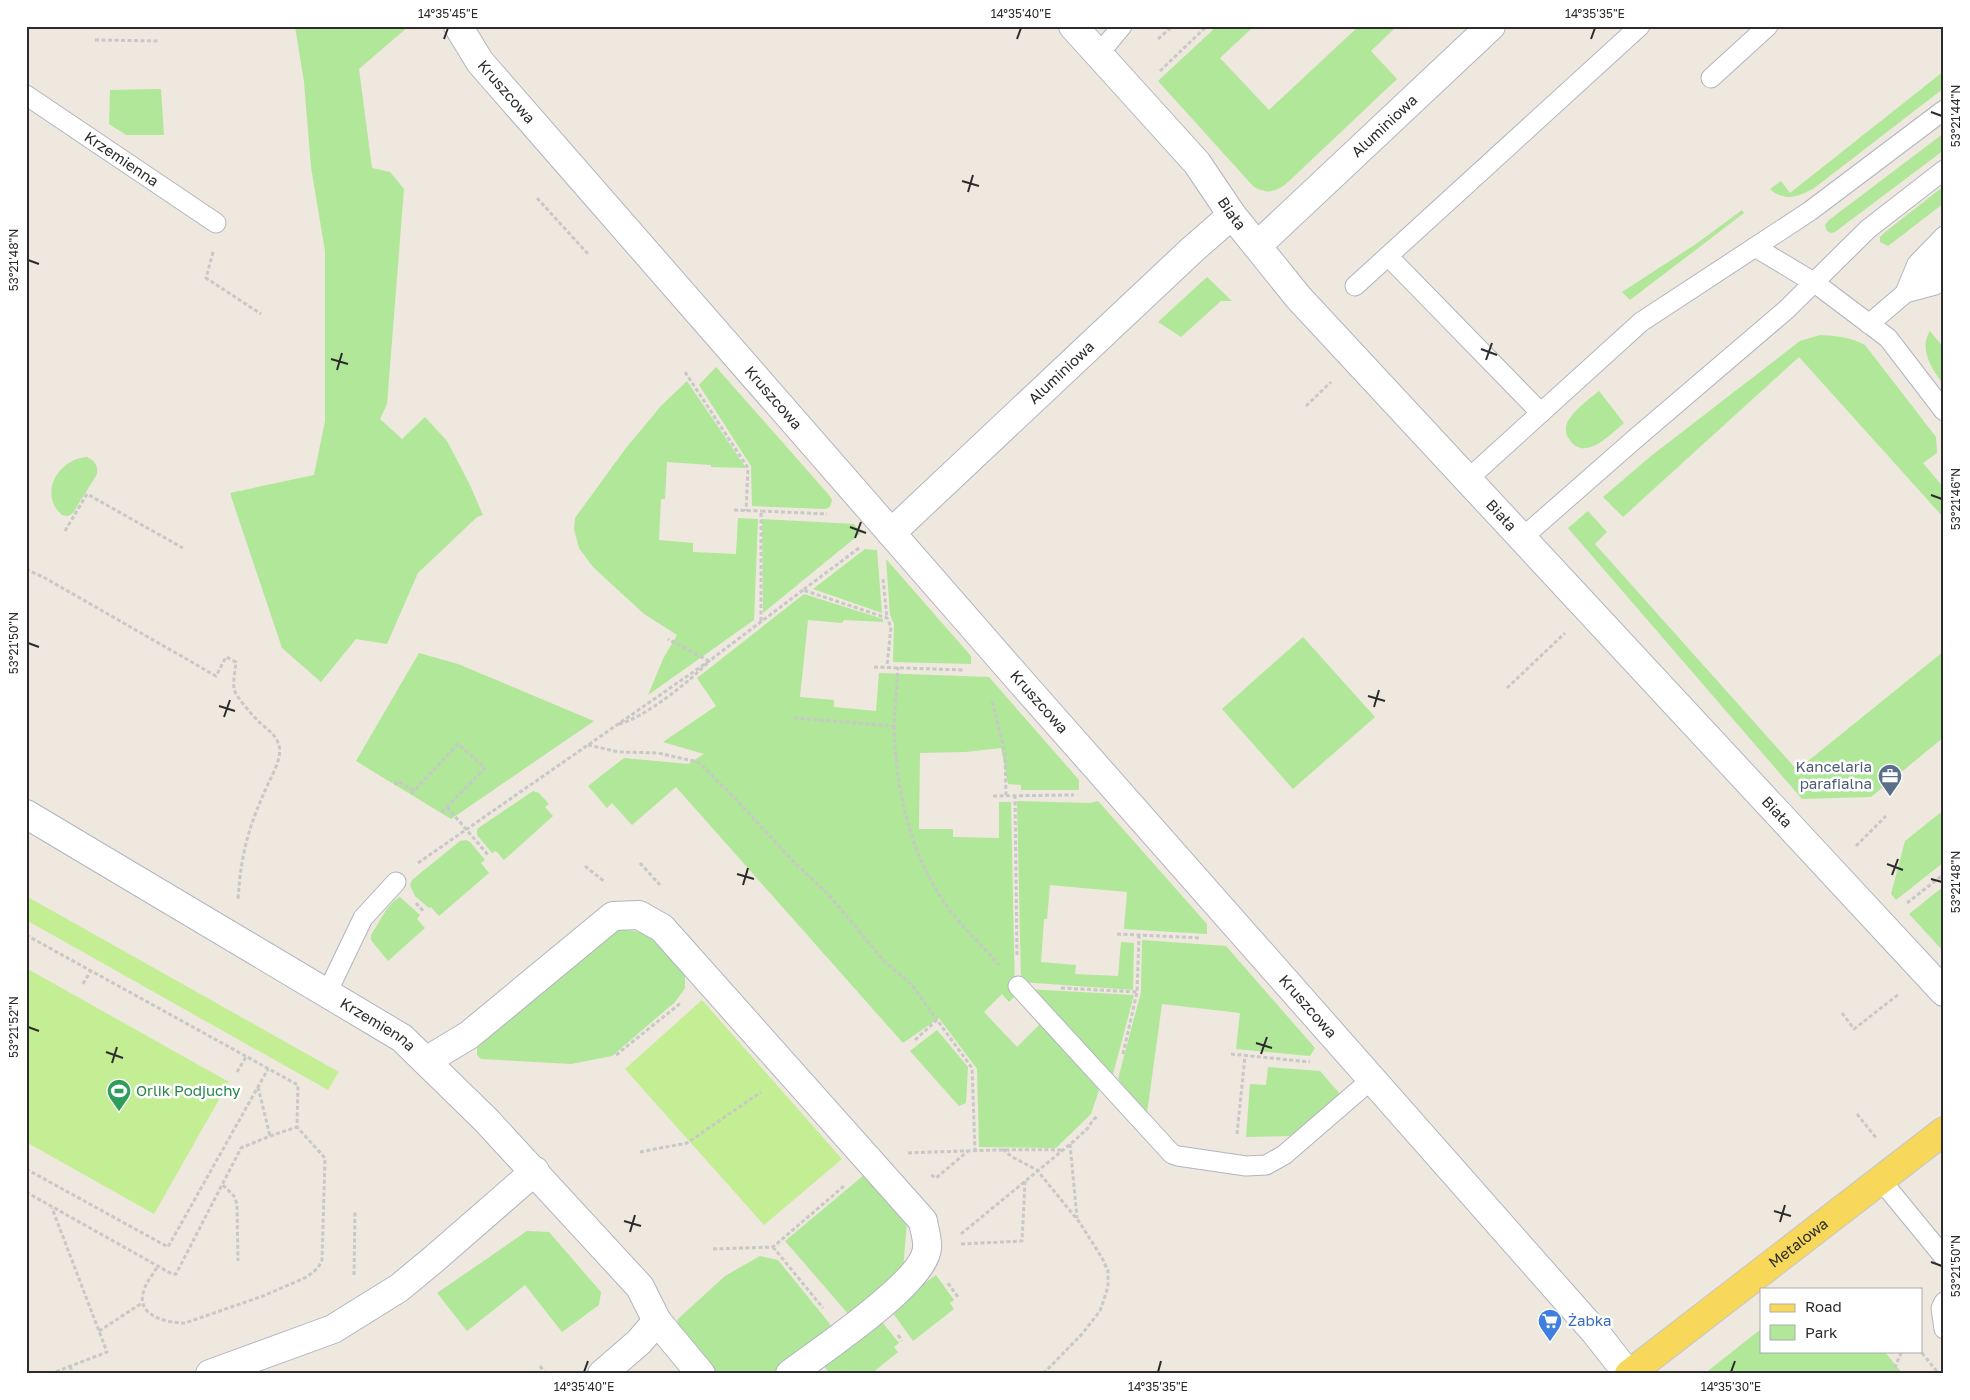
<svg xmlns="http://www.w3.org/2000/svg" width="1970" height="1400" font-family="'Golos Text',sans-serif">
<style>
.green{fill:#b0e798}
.pitch{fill:#c4ee94}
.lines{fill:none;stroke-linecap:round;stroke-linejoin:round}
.service-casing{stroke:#b2b4c0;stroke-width:21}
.minor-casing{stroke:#b2b4c0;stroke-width:30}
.primary-casing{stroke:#c8c8c8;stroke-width:30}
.path{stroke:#c8c8c8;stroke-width:3;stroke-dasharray:4 2.5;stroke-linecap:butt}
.service{stroke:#fff;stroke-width:19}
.minor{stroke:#fff;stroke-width:28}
.primary{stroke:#f7d85a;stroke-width:28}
.ticks{fill:none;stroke:#2c2c2c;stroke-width:2}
.labels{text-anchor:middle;stroke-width:5;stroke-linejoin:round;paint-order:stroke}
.street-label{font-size:15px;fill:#2c2c2c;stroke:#fff}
.service-label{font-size:15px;fill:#4e5e75;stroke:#fff;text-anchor:end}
.leisure-label{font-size:15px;fill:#27864d;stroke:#fff;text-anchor:start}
.shop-label{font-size:15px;fill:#366cbe;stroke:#fff;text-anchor:start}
.neatline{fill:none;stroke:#2c2c2c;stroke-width:2}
.ticks-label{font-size:12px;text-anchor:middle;fill:#2c2c2c}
</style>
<rect width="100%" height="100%" fill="#eee8de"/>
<path class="green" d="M295 26H409L359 69 372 168 390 172 404 189 387 404 380 419 402 439 425 417 447 441 469 483 483 515 477 517 418 573 387 644 356 639 321 682 282 648 230 493 314 475 325 421V251L311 167 304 82Z
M1217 26H1248L1251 29 1220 58 1269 110 1359 26H1397L1371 51 1397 79 1286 184C1274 193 1265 194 1253 186L1158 81Z
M1944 71V88L1813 189C1797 197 1784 202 1770 189L1781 181 1790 193Z
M161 89 164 135H126L109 124 110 90Z
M1944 133V150L1835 232 1831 233 1827 231 1825 225 1829 220Z
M1944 186V203L1892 243 1888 246 1880 242V237L1884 233Z
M1742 210 1744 213 1630 300 1622 292 1696 244Z
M1207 277 1232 301H1221L1181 337 1158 322Z
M1930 331 1944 348V385C1933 371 1918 349 1930 331Z
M1820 335C1837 336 1850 337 1865 345L1936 437 1937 453 1923 463 1944 488V518L1799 357 1623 517 1603 497 1651 456 1800 341Z
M716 367 829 495 832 500 830 507 825 509 752 506 751 466 699 385Z
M687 381 746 468 711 467V465L667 462 665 499H661L659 540 693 543V552L736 554 738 518 758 519 754 620 648 695 663 659 677 635 644 614 593 567 579 548 574 529 575 518 626 448 661 406Z
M1599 391 1624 423C1611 434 1584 463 1569 439 1565 434 1565 427 1568 421 1575 409 1588 400 1599 391Z
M87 457C95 461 98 465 97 474L73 513 68 516 62 515C38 494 58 459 87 457Z
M1588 511 1607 532 1595 544 1797 770 1944 651V737L1871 797 1802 799 1568 528Z
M762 519 854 524 861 533 763 613Z
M865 549 877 550 882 613 813 589Z
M886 559 971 656V664L893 662 894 624 890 615Z
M804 594 883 619V622L844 620 842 623 808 620 800 697 834 700V707L876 711 879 673 989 677 1079 780V790H1021V785L1008 784 1001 748 965 752 920 753 919 829H953V837L999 838V802H1011L1015 996 1009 1002 1002 994 984 1012 1017 1047 1041 1023 1099 1090 1091 1114 1056 1148 979 1147 977 1069 939 1018 903 1043 676 787 632 825 612 803 607 808 588 786 624 758 688 764 704 754 663 742 716 706 697 678Z
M1303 637 1375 717 1293 789 1222 709Z
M419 653 458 664 594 721 451 819 356 761Z
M533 791 539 793 549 804 545 807 553 816 504 860 496 851 492 853 477 835V829Z
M1017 801 1090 803 1098 801 1207 924V934L1124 929 1127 892 1050 885 1047 919H1044L1041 962 1076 965 1075 974 1118 976 1121 942 1134 943 1133 990 1021 982Z
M1940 813 1944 817V862L1896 900 1891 894 1905 841Z
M466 840 470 842 485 860 481 863 489 873 439 916 431 907 429 908 415 896 410 885 412 880 460 841Z
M1944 886V952L1909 914Z
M400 897 420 915 417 919 425 928 388 961 371 940V935C379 924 387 903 400 897Z
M620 929C658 932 662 946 685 973V988L675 1002 612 1056 571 1064 481 1059 477 1055V1047L480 1041 605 935Z
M1142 940 1226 946 1315 1048 1310 1056 1236 1049 1240 1013 1162 1004 1147 1113 1118 1079 1141 992Z
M1026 989 1134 995 1112 1078Z
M937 1030 968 1067 966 1103 959 1106 910 1051Z
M1268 1067 1320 1071 1341 1095 1290 1136 1246 1137 1250 1084 1266 1085Z
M864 1175 907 1222 903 1270 850 1316 785 1241Z
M527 1231 549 1232 601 1292 599 1305 562 1332 525 1285 467 1331 437 1293Z
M760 1256 778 1260 834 1329 775 1374H717L714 1372 676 1328 678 1319 725 1276Z
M936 1275 954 1300 950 1303 954 1309 913 1341 892 1312 893 1306Z
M878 1317 899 1343 894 1347 898 1352 871 1374H830L821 1362Z
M1761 1329V1351H1884L1903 1374H1704Z"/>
<path class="pitch" d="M26 896 339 1072 328 1090 26 920Z
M26 968 229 1082 154 1214 26 1142Z
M702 1000 842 1159 764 1225 625 1069Z"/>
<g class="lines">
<defs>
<g id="service">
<path d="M1098 55 1122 26"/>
<path d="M1711 78 1768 26"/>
<path id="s1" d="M26 95 216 223"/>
<path d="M1944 236 1917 264 1905 293 1935 285 1944 281"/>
<path d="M1755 247 1815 283 1888 338 1944 411"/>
<path d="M1355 286 1388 256"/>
<path d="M1869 324 1944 260"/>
<path d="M1541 413 1388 256 1640 26"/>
<path d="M1468 479 1641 322 1810 211 1944 110"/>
<path d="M1522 538 1636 438 1786 310 1868 229 1944 170"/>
<path d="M1018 986 1172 1154 1178 1156 1246 1166 1266 1165 1284 1155 1372 1079"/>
<path d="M327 993 363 918 396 882"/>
<path d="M1880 1179 1944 1257"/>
<path d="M1944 1302 1941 1308 1944 1329"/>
</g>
<g id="minor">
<path id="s2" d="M458 26 480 62 1016 676 1595 1332 1628 1374"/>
<path id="s3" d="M1073 26 1197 163 1232 215 1298 297 1944 992"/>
<path id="s4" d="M1257 246 1491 26"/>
<path id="s5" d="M891 533 1193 249 1232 215"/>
<path id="s6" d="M26 814 402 1038 486 1120 640 1287 657 1321 701 1374"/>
<path d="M426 1061 469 1035 613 916 639 915 662 928 923 1221C924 1229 928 1239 927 1248 925 1282 819 1352 790 1374"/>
<path d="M210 1374 333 1329 399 1288 434 1259 535 1171"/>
<path d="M602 1374 639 1342 657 1321"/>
</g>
<g id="primary">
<path id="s7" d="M1629 1374 1944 1131"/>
</g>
</defs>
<use href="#service" class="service-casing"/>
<use href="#minor" class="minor-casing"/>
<use href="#primary" class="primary-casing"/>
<path class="path" d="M1158 39 1173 26
M95 40 159 41
M1160 71 1207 26
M537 198 588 254
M213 252 206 278 261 314
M685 372 748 468 746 511
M1306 406 1331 382
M734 510 761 511
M65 531 87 494 183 548
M859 548 803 590 887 618 891 627 887 666
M26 569 45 578 216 676 226 657 236 662C235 671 233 681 234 689 236 697 253 716 259 722 267 729 276 735 279 745 282 758 274 771 269 782 249 825 241 852 238 900
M883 579 887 618
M761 621V511L827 514
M874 667 964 670
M1507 688 1565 633
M992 702 1005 753 1006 795
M794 718 894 726 898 667
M619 724C644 718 692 680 709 661L668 639
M894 726C896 792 911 861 953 914 967 932 984 947 999 965
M588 745 619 752 658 753 698 762 728 791 796 864 827 893 884 961 912 985 937 1020
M395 785 398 781 414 791
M411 794 458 744 485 768 441 813
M1015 795 1017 957
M993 796 1074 795
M447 807 489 856
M1856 846 1886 816
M418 863 709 661 803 590
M640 863 660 885
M585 866 605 882
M416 903 424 912
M1907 903 1944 874
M1117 934 1201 938
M26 935 298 1085 297 1127 325 1158 322 1260 318 1268 307 1277 263 1296 185 1323C165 1323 135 1315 144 1290 147 1281 153 1274 158 1266
M83 984 91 970
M1061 988 1137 992
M1842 1013 1854 1029 1899 994
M915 1040 937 1020 972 1068 975 1151
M1123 1054 1137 992 1139 936
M1231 1054 1310 1062
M616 1055 682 1002
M237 1072 246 1057
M258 1087 270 1136
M1857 1114 1877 1139
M1237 1134 1245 1056
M1070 1144 1077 1218
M1003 1149 1012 1157 1037 1170 1080 1223 1102 1258 1108 1271V1287L1100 1311 1082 1334 1043 1374
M640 1152 687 1143 761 1092
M908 1153C959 1151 1010 1149 1062 1150
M26 1169 168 1247 268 1069
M931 1175 936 1178 968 1151
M223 1185 234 1196 237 1204 238 1261
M26 1192 172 1274H176L241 1148 270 1136 297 1127
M961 1234 1074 1141 1087 1129 1094 1119 1098 1116
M961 1244 1022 1241 1025 1181
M773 1247 823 1308
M713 1249 773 1247 844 1186
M354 1275 355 1210
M948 1283 958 1297
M99 1331 142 1303
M898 1335 902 1341
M1922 1353 1939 1374
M70 1366 73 1374
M540 1366 546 1374
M50 1374 107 1352 52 1208
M1892 1374 1902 1351"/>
<use href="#service" class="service"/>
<use href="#minor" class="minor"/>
<use href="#primary" class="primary"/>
</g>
<path class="ticks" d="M444 39 448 28M1017 39 1021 28M1591 39 1595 28M1931 112 1942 116M962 181 979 186M968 192 973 175M28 260 39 264M1481 349 1497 355M331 359 348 364M1486 360 1492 343M337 370 342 353M1931 495 1942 499M850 527 866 533M855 538 861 522M28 643 39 647M1368 696 1385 701M219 706 235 711M1374 707 1379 690M224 717 230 700M1887 864 1903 870M737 874 754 879M1892 875 1898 859M1931 879 1942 882M743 885 748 868M28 1027 39 1031M1256 1043 1272 1048M106 1052 123 1058M1261 1054 1267 1037M112 1063 117 1047M1774 1211 1791 1216M624 1221 641 1226M1780 1222 1785 1205M630 1232 635 1215M1931 1262 1942 1266M584 1372 588 1361M1158 1372 1161 1361M1731 1372 1735 1361"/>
<defs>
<symbol id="office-pin" viewBox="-11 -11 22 30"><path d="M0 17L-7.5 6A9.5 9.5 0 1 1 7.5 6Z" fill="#5c6f8a" stroke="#fff"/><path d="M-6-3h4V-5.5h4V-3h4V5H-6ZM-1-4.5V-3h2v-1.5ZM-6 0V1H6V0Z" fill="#fff"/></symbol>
<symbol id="stadium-pin" viewBox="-11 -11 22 30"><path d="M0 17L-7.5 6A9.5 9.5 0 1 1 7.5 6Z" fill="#2e9e5b" stroke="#fff"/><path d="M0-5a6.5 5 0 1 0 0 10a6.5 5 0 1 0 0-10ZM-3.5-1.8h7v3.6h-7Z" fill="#fff"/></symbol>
<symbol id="supermarket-pin" viewBox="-11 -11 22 30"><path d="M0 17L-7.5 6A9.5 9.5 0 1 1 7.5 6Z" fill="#3f7fe0" stroke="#fff"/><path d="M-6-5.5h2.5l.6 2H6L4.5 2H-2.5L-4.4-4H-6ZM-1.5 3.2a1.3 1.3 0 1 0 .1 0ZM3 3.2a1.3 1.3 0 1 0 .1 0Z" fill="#fff"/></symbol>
</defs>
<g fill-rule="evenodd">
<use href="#office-pin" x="1876" y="762" width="28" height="38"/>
<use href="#stadium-pin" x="105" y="1077" width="28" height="38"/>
<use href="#supermarket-pin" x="1536" y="1307" width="28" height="38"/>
</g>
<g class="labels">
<g class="street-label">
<text dy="5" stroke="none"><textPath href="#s2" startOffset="82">Kruszcowa</textPath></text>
<text dy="5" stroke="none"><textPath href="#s4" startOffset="175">Aluminiowa</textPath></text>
<text dy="5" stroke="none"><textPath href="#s1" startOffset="115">Krzemienna</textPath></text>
<text dy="5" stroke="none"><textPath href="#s3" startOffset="246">Biała</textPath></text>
<text dy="5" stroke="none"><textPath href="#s5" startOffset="234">Aluminiowa</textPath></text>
<text dy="5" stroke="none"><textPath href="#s2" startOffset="488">Kruszcowa</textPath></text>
<text dy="5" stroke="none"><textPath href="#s3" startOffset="651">Biała</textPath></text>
<text dy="5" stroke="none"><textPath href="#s2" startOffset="892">Kruszcowa</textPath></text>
<text dy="5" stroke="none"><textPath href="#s3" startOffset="1056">Biała</textPath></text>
<text dy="5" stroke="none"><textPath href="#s2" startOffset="1298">Kruszcowa</textPath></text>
<text dy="5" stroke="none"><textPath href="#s6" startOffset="410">Krzemienna</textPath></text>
<text dy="5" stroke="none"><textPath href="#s7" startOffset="214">Metalowa</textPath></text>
</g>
<g class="service-label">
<text x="1872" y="772">Kancelaria<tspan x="1872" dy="17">parafialna</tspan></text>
</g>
<g class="leisure-label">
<text x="136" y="1096">Orlik Podjuchy</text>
</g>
<g class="shop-label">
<text x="1568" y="1326">Żabka</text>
</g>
</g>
<rect width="1970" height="1400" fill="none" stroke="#ffffff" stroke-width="55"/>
<rect x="1760" y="1288" width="162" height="65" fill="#ffffff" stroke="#ababab"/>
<rect x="1770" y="1304" width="25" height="8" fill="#f7d85a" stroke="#ababab"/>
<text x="1805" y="1312" font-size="15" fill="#2c2c2c">Road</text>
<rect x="1770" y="1325" width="25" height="15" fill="#b0e798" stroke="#ababab"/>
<text x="1805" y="1338" font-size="15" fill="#2c2c2c">Park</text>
<rect x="28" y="28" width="1914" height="1344" class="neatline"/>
<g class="ticks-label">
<text x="448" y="18">14°35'45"E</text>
<text x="1021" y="18">14°35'40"E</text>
<text x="1595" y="18">14°35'35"E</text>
<text transform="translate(1956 116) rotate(-90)" y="4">53°21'44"N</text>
<text transform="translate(14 260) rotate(-90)" y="4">53°21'48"N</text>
<text transform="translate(1956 499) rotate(-90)" y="4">53°21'46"N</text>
<text transform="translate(14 643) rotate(-90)" y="4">53°21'50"N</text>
<text transform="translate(1956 882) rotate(-90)" y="4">53°21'48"N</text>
<text transform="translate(14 1027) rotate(-90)" y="4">53°21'52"N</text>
<text transform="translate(1956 1266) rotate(-90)" y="4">53°21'50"N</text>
<text x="584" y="1391">14°35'40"E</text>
<text x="1158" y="1391">14°35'35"E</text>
<text x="1731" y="1391">14°35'30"E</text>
</g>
</svg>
